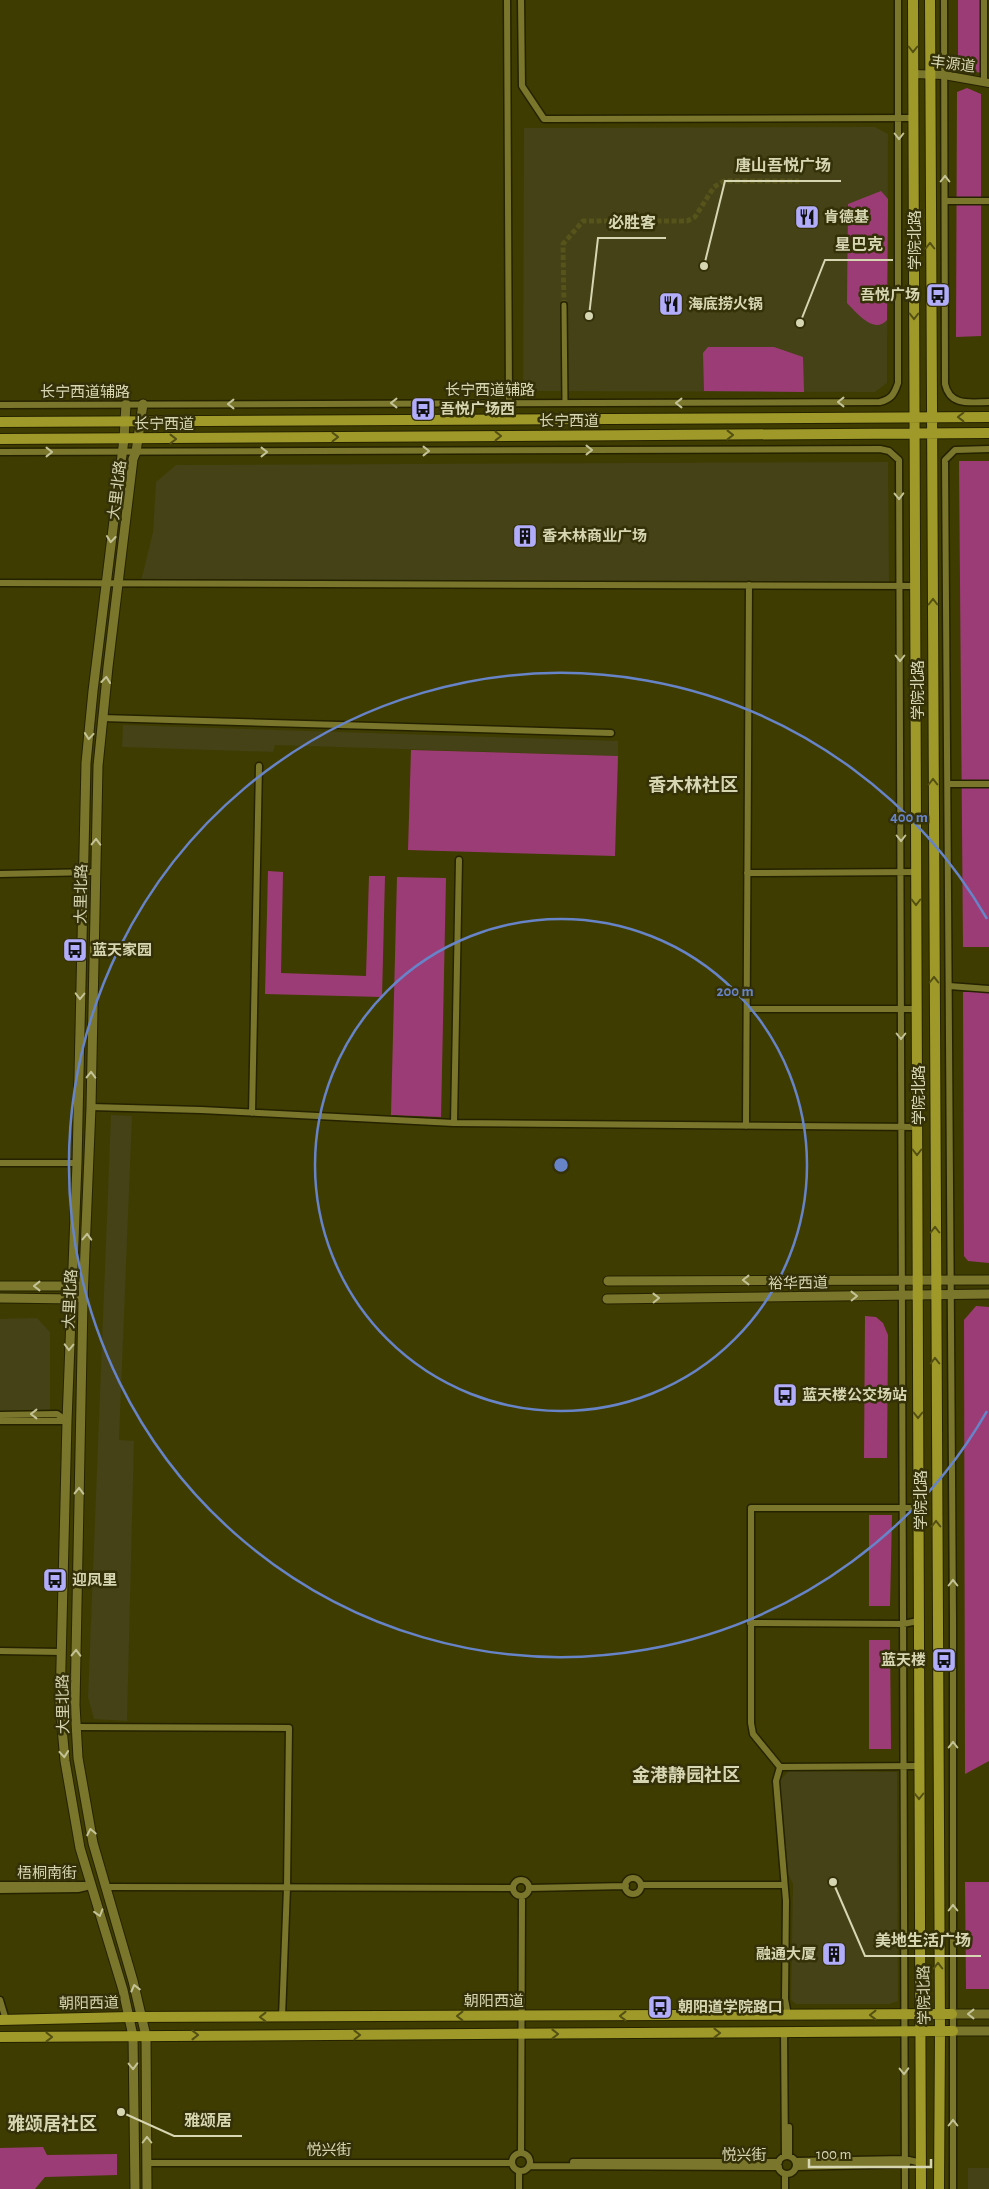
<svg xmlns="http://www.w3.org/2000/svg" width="989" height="2189" font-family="'Alegreya Sans','Noto Sans SC',sans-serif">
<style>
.built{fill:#444216}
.green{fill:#9c3c76}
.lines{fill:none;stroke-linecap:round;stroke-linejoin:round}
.pedestrian-tunnel{stroke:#56531b;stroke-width:5;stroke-dasharray:5 2.5;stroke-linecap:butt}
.pedestrian-casing{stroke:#252200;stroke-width:8}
.minor-casing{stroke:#252200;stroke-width:9}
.tertiary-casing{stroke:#252200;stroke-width:10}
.secondary-casing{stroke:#252200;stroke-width:11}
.primary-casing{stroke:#252200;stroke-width:12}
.pedestrian{stroke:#7a762b;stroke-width:5}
.minor{stroke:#7a762b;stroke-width:6}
.tertiary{stroke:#7a762b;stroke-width:8}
.secondary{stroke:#7a762b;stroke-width:9}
.primary{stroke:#9f9929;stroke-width:10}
.oneway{stroke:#545013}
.oneway2{stroke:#c4c397}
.ring{fill:none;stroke:#6784c9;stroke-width:2.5}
.labels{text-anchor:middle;stroke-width:5;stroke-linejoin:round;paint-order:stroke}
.street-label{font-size:15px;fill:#d7d6b2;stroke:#343109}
.poi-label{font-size:15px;font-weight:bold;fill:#d7d6b2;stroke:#343109;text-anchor:start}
.quarter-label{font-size:18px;font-weight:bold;fill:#d7d6b2;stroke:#343109}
.centre{fill:#6784c9;stroke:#343109;stroke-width:2.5}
.ring-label{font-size:15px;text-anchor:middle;font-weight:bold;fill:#6784c9;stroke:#343109;stroke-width:5;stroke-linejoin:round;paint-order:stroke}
.leader{fill:none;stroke:#d7d6b2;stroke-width:2}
.callout-dot{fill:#d7d6b2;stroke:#343109;stroke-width:2}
.callout-label{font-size:16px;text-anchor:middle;font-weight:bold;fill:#d7d6b2;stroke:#343109;stroke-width:5;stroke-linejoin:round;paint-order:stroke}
</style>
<rect width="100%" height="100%" fill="#3f3c00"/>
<path class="built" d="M875 127 888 134 887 383 875 392 523 391 524 128Z
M888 462 889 583 140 585 153 532 156 482 176 465Z
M123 725 618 741V756L275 745 273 752 122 747Z
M111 1115 132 1116 119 1440 134 1441 127 1721 94 1719 88 1697Z
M37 1318 50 1332V1412H0V1319Z
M789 1771 897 1772 898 2001 889 2004H796L791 2000 793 1884 786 1870 780 1780Z
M968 2168H989V2189H968Z"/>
<path class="green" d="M958 0H982V73L958 69Z
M967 88 981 94V336L956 337 957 92Z
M881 191 888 199 887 320C874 335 856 312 847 303L848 204Z
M708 347H774L803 357 804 392 704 391 703 353Z
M959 461H989V947H963Z
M411 750 618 756 615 856 408 850Z
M268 871 283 872 281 973 366 976 369 876H385L382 997 265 994Z
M397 877 446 878 441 1117 391 1115Z
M963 992H989V1263L968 1261 964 1256Z
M976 1306 989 1307V1761L965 1774 964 1320Z
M865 1316 876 1317 883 1323 888 1335 887 1458H864Z
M869 1515H892L890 1606H869Z
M869 1640H890L891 1749H869Z
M965 1882H989V1989H966Z
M43 2147 47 2155 117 2154V2175L45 2177 35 2189H0V2148Z"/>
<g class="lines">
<path class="pedestrian-tunnel" d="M564 305 563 244 583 221H687L695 217 714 187 724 181H799"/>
<defs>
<path id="pedestrian" d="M564 305 565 403"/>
<path id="minor" d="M507 0 509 402
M521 0 522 86 544 119 914 118
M944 0 945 384C950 407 971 402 989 402
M984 0V82
M945 201H989
M0 405 880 402C891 399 894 395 898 383V0
M0 452 880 449 889 451 899 460 905 2189
M0 583 915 586
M102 718 611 733
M948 784H989
M747 873 916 872
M0 874 96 872
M949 986 989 989
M747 1009H916
M91 1107 201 1110 454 1123 917 1127
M252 1113 259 766
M454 1123 459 860
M746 1126 749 585
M0 1163H77
M0 1415 57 1414 67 1421
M0 1421H66
M750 1623 903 1624 918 1621
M0 1651 62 1652
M76 1727 289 1728 287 1888 282 2017
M780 1767 919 1766
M625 1886a8 8 0 1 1 16 0a8 8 0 1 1-16 0Z
M513 1888a8 8 0 1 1 16 0a8 8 0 1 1-16 0Z
M0 1885H85
M641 1885H783
M106 1887 512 1888
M529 1888 626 1886
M0 1890 78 1889 91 1886
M0 2000 6 2020
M788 2015 785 1999 786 1901 776 1781 780 1767 753 1734 751 1723V1508H918
M784 2032 785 2156
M789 2127V2156
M521 2153 522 1896
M512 2162a9 9 0 1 1 18 0a9 9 0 1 1-18 0Z
M778 2165a9 9 0 1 1 18 0a9 9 0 1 1-18 0Z
M796 2161 905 2159 921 2163
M573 2162H779
M147 2163H512
M529 2166 779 2167
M796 2167 907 2164
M519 2171V2189
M785 2174V2189
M953 2189V1620L945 460 955 450 989 449"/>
<path id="tertiary" d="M913 74 944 75 989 83"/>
<path id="secondary" d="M126 404 124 439 93 691 86 763 77 1163 67 1421 60 1705 65 1761 80 1848 123 1990 133 2036 135 2189
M143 404 136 452 133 459 108 667 98 766 91 1107 83 1300 75 1705 78 1758 93 1843 133 1981 146 2036 147 2189
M608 1281 989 1280
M0 1286H77
M0 1298 75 1299
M607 1299 989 1294
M952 2014H989
M953 2031H989"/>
<path id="primary" d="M913 0 921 2189
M930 0 940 2031 939 2189
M0 422 989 417
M0 439 989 433
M0 2020 129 2017 952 2014
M0 2037 953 2031"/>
</defs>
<use href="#pedestrian" class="pedestrian-casing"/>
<use href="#minor" class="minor-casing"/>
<use href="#tertiary" class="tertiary-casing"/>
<use href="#secondary" class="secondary-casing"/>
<use href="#primary" class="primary-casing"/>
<use href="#pedestrian" class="pedestrian"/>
<use href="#minor" class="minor"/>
<use href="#tertiary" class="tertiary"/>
<use href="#secondary" class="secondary"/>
<use href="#primary" class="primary"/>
</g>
<defs><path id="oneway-chevron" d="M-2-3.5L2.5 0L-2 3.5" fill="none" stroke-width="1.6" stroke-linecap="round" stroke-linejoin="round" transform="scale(1.25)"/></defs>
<g class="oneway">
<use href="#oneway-chevron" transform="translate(913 49) rotate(90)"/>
<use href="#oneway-chevron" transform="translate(930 246) rotate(-90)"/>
<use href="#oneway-chevron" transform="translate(914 316) rotate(90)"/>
<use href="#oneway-chevron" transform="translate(961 417) rotate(180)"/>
<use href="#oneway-chevron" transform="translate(730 435)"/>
<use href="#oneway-chevron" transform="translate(498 436)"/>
<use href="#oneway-chevron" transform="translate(335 437)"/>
<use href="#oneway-chevron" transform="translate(173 439)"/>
<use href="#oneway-chevron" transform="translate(933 602) rotate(-90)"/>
<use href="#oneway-chevron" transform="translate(933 782) rotate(-90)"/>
<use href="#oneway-chevron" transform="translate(916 902) rotate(90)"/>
<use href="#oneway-chevron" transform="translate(934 980) rotate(-90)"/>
<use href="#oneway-chevron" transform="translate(917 1152) rotate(90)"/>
<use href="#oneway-chevron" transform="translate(935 1230) rotate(-90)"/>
<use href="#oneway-chevron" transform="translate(935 1361) rotate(-90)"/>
<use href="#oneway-chevron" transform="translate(918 1415) rotate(90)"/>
<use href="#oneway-chevron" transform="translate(936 1524) rotate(-90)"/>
<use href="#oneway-chevron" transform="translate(919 1796) rotate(90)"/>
<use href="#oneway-chevron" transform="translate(938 1966) rotate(-90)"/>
<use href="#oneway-chevron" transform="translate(873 2015) rotate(180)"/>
<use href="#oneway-chevron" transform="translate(460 2016) rotate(180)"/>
<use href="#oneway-chevron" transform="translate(623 2016) rotate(180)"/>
<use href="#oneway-chevron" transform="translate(263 2017) rotate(180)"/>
<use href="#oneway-chevron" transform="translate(717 2033)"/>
<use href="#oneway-chevron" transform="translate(555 2034)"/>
<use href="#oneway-chevron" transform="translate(195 2035)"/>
<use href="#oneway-chevron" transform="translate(357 2035)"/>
<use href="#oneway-chevron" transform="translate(49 2037)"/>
</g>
<g class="oneway2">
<use href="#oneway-chevron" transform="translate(899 136) rotate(90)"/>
<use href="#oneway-chevron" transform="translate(945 179) rotate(-90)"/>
<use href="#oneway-chevron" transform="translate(841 402) rotate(180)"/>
<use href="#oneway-chevron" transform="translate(394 403) rotate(180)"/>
<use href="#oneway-chevron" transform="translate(679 403) rotate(180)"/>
<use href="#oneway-chevron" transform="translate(231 404) rotate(180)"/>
<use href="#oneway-chevron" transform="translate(589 450)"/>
<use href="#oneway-chevron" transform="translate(426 451)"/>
<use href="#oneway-chevron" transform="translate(49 452)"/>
<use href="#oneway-chevron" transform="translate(264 452)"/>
<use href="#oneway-chevron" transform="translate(899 496) rotate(89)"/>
<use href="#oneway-chevron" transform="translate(111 539) rotate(96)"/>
<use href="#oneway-chevron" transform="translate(900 658) rotate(90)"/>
<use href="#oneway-chevron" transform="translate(106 680) rotate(-84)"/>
<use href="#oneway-chevron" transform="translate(89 736) rotate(95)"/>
<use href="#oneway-chevron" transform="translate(901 838) rotate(90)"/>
<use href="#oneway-chevron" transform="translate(96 842) rotate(-89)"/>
<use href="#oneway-chevron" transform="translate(80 996) rotate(91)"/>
<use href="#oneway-chevron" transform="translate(901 1036) rotate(90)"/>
<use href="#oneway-chevron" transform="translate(91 1075) rotate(-89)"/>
<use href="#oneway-chevron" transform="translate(87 1237) rotate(-88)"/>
<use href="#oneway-chevron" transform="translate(746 1280) rotate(180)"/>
<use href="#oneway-chevron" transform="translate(37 1286) rotate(180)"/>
<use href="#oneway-chevron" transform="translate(854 1296) rotate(-1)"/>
<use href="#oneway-chevron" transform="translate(656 1298) rotate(-1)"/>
<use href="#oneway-chevron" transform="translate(69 1347) rotate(92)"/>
<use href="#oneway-chevron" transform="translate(34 1414) rotate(180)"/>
<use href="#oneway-chevron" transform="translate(79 1491) rotate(-89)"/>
<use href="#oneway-chevron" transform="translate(953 1583) rotate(-90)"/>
<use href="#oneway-chevron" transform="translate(76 1653) rotate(-89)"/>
<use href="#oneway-chevron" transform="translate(953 1745) rotate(-90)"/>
<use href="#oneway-chevron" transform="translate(64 1754) rotate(85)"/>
<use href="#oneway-chevron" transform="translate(91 1832) rotate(-101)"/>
<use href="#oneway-chevron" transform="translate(953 1908) rotate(-90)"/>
<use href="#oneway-chevron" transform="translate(99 1913) rotate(73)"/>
<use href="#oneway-chevron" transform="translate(135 1988) rotate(-104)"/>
<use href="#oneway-chevron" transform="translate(971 2014) rotate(180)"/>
<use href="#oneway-chevron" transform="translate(133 2066) rotate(89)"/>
<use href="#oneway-chevron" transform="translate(904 2071) rotate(89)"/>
<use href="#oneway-chevron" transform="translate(953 2123) rotate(-90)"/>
<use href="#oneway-chevron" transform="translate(147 2140) rotate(-90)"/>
</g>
<g class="ring">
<circle cx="561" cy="1165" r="246"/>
<path d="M987 1411A492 492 0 1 1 987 919"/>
</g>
<defs>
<symbol id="restaurant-square" viewBox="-11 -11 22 22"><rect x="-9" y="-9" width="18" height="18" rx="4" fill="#b1adfa" stroke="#343109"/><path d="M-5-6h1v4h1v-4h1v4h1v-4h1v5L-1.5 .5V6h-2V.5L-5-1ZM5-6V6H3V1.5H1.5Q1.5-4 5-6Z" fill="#111"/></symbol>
<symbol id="bus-square" viewBox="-11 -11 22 22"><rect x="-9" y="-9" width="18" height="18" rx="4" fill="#b1adfa" stroke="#343109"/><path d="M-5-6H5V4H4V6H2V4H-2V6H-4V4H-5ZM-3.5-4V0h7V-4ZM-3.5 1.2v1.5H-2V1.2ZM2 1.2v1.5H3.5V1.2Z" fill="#111"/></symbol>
<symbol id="building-square" viewBox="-11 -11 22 22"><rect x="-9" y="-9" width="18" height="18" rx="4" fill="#b1adfa" stroke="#343109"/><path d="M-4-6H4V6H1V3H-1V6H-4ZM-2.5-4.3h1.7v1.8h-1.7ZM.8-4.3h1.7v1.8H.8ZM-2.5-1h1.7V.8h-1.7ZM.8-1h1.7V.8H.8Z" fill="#111"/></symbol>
</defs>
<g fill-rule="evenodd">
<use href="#restaurant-square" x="793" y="203" width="28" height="28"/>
<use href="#bus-square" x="924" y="281" width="28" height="28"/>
<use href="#restaurant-square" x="657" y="290" width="28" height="28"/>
<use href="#bus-square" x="409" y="395" width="28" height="28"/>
<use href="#building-square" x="511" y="522" width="28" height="28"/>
<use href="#bus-square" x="61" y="936" width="28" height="28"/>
<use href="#bus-square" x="771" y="1381" width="28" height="28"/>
<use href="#bus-square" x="41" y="1566" width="28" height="28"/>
<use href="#bus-square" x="930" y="1646" width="28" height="28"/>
<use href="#building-square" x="820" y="1940" width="28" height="28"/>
<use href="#bus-square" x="646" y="1993" width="28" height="28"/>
</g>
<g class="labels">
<g class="street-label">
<text transform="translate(953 64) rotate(7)" y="5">丰源道</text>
<text transform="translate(915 240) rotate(-90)" y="5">学院北路</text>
<text x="490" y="395">长宁西道辅路</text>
<text x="85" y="397">长宁西道辅路</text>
<text x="569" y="426">长宁西道</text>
<text x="164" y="429">长宁西道</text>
<text transform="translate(117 490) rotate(-83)" y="5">大里北路</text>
<text transform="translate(918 690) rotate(-90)" y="5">学院北路</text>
<text transform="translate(81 894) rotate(-89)" y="5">大里北路</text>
<text transform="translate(919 1095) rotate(-90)" y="5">学院北路</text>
<text transform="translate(798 1283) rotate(-1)" y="5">裕华西道</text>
<text transform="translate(70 1299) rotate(-87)" y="5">大里北路</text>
<text transform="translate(921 1500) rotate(-90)" y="5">学院北路</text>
<text transform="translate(63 1704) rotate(-91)" y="5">大里北路</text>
<text x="47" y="1878">梧桐南街</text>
<text transform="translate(924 1995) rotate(-91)" y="5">学院北路</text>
<text x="494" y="2006">朝阳西道</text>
<text transform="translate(89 2003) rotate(-1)" y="5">朝阳西道</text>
<text x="329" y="2155">悦兴街</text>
<text x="744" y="2160">悦兴街</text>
</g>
<g class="poi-label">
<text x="824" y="222">肯德基</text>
<text x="920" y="300" text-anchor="end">吾悦广场</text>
<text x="688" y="309">海底捞火锅</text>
<text x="440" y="414">吾悦广场西</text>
<text x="542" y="541">香木林商业广场</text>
<text x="92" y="955">蓝天家园</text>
<text x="802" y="1400">蓝天楼公交场站</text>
<text x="72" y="1585">迎凤里</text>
<text x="926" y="1665" text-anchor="end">蓝天楼</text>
<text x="816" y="1959" text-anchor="end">融通大厦</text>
<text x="678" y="2012">朝阳道学院路口</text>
</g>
<g class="quarter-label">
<text x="693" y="791">香木林社区</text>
<text x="686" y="1781">金港静园社区</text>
<text x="52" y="2130">雅颂居社区</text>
</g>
</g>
<circle cx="561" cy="1165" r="8" class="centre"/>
<g class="ring-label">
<text x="909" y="822">400 m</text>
<text x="735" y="996">200 m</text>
</g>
<path class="leader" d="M704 266L725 181H841M589 316L598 238H666M800 323L825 260H893M833 1882L865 1956H981M121 2112L174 2136H242"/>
<g class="callout-dot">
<circle cx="704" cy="266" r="5"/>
<circle cx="589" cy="316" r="5"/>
<circle cx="800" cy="323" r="5"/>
<circle cx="833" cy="1882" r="5"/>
<circle cx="121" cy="2112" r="5"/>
</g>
<g class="callout-label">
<text x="783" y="171">唐山吾悦广场</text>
<text x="632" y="228">必胜客</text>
<text x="859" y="250">星巴克</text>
<text x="923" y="1946">美地生活广场</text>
<text x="208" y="2126">雅颂居</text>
</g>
<path d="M809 2159v8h122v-8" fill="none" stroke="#d7d6b2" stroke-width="2.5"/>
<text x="816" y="2159" font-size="15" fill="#d7d6b2" stroke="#343109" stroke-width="4" paint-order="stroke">100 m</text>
</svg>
